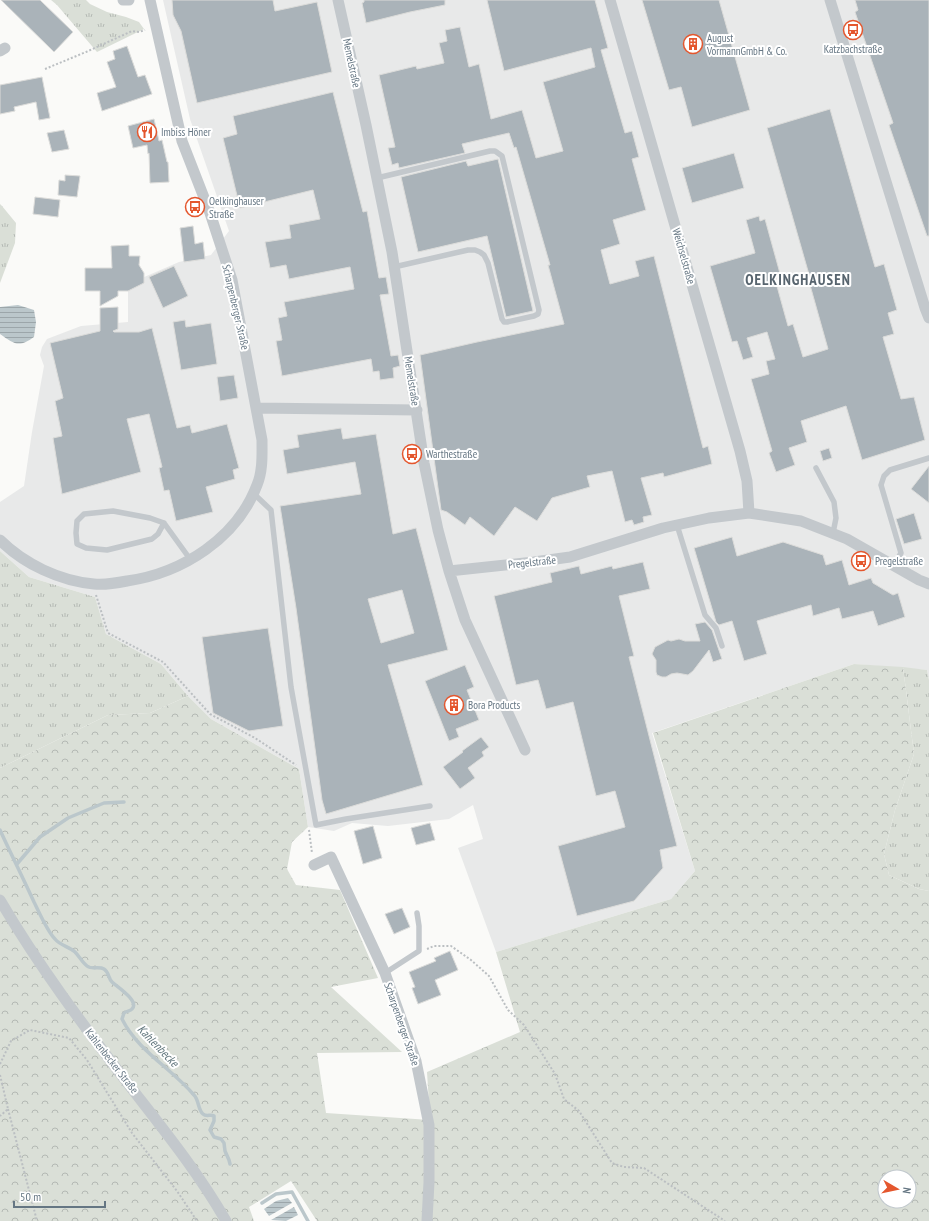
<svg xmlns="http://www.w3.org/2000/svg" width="929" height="1221" font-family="'PT Sans Narrow',sans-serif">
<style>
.built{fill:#e8e9e9}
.grass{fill:url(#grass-tufts)}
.forest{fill:url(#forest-crowns);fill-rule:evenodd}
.water{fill:url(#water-rules)}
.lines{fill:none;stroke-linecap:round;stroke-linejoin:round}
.stream{stroke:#bbc7cb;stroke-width:3.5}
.building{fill:#aab3b9;stroke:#dcdcda;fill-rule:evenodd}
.path{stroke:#bbbfc2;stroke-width:2;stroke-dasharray:2 2;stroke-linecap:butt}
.service{stroke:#c3c8cc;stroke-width:5.5}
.minor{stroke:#c3c8cc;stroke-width:11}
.labels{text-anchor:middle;stroke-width:4;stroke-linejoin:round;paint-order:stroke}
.poi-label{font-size:11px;fill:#657683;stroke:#fff;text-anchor:start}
.street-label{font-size:11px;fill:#657683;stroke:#fff}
.water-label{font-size:12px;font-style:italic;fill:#60757c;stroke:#fff}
.district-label{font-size:15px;font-weight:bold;letter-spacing:1px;fill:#57646e;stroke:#fff}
</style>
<defs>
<pattern id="grass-tufts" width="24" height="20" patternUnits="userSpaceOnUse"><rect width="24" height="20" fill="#dadfd7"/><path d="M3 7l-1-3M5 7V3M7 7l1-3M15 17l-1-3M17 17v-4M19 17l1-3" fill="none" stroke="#b4b9b4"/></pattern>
<pattern id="forest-crowns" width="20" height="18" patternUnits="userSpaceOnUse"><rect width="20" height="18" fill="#dadfd7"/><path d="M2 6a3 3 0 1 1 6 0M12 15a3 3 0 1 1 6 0" fill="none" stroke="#b4b9b4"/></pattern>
<pattern id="water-rules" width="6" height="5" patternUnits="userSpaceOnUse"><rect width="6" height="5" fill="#bbc7cb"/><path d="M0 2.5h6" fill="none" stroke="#9ca6aa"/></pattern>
</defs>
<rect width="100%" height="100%" fill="#fafaf8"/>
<path class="built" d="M163 0H929V680L927 670 854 664 652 733 695 871 671 899 496 952 458 848 483 839 473 805 449 819 388 826 352 823 334 831 308 827 299 769 211 719 188 696 161 664 106 634 95 597 29 577 0 551V502L24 486 32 432 44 366 40 355 42 347 47 339 81 326 128 322V284L179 262 211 255 229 231 190 119Z"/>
<path class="grass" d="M51 0H86L90 4 107 12 126 17 139 22 144 29 97 52 57 5Z
M0 204 2 206 16 223 15 243 0 283Z
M0 551 29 577 95 597 106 634 161 664 188 696 150 713 108 715 0 768Z
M903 667 927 670 929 680V891L919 889 889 875 884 854 895 810 914 754Z"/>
<path class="forest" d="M854 664 903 667 914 754 895 810 884 854 889 875 919 889 929 891V1221H317L291 1181 249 1207 254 1221H0V768L108 715 150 713 188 696 211 719 299 769 308 827 292 842 287 869 296 885 340 890 378 978 331 987 402 1052 317 1053 326 1113 430 1120 427 1072 520 1032 496 952 671 899 695 871 653 733ZM885 1177H909V1201H885Z"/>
<path class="water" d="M18 305 34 310 36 322 34 337C19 348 14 344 0 334V307Z
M288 1198 292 1203 269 1216 264 1209 276 1201Z
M294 1207 298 1215 286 1221 271 1220Z"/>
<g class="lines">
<path class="stream" d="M0 830C11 854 23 878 34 902 39 912 47 931 55 939 60 945 69 947 75 952 79 956 82 962 87 966 92 970 99 966 104 969 109 972 108 978 112 982 116 986 140 1001 132 1009 131 1011 126 1011 124 1013L122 1019C138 1051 171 1068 194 1095 199 1100 198 1110 203 1114 206 1117 211 1114 214 1116V1121L210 1130 214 1137 221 1139 224 1143 225 1151 229 1160 230 1164
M17 864 40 837 68 818 104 803 124 802
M262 1203 276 1194 292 1192 308 1221"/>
</g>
<path class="building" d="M1 0H40L73 32 54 52Z
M172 0H273L275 11 317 2 332 72 197 103 181 31 173 15Z
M364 0H445V5L410 12 366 23 362 3 364 2Z
M487 0H595L608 48 601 50 625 133 632 131 639 157 632 159 646 210 613 220 620 244 601 250 610 284 639 276 635 261 654 256 703 448 708 446 712 464 664 477 663 473 641 478 652 515 643 517 644 522 634 525 632 520 625 522 612 471 587 476 590 487 552 498 537 521 515 507 494 536 470 517 465 525 447 512 441 510 420 355 477 342 564 324 548 265H550L516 147 514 148 509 133 462 144 465 153 399 168 398 163 392 165 388 148 395 147 379 75 416 66 417 69 444 63 439 43 447 41 445 30 460 27 469 67 479 64 491 119 522 110 536 158 563 151 543 82 595 67 591 48 504 71Z
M642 0H719L750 110 692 127 681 87 669 90Z
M855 0H929V236H927L889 125 893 123 855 12 858 10Z
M127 46 138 77 145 75 152 94 102 111 97 93 116 87 107 62 115 59 113 51Z
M42 77 50 118 39 120 36 102 14 107 15 111 0 114V85Z
M333 92 363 212 367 211 379 278 386 277 389 294 380 295 391 356 398 355 400 366 393 368 394 378 380 380 379 371 373 372 371 359 282 376 276 341 282 340 278 318 287 316 284 302 354 289 350 267 289 279 286 265 270 268 265 242 291 238 289 225 320 219 313 190 240 208 223 138 237 134 233 116Z
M830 109 875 267 884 264 897 310 888 313 894 334 883 337 901 399 914 397 925 440 862 460 846 406 801 421 807 442 789 448 795 465 776 472 769 453 772 451 751 379 769 374 766 361 775 359 767 332 747 338 753 357 743 360 737 341 732 342 710 266 755 253 746 220 759 216 760 221 765 219 781 277 775 279 788 326 793 324 803 357 828 349 810 285H812L767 128Z
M154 119 159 141 162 140 167 162H168L169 182 150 183 149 153 148 154 147 145 133 148 128 126Z
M64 130 69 149 52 152 47 133Z
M734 153 744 188 692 203 682 168Z
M498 159 533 311 506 317 487 236 418 252 401 177 466 161 468 166Z
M65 175 80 176 77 197 58 195 59 180 65 181Z
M35 197 60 200 58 217 33 214Z
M193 226 195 244 203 242 205 259 184 262 180 228Z
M129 245V256H140L139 265 144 273V283L128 291H118V296L100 306V291H85V268H112L111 246Z
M174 266 188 296 163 308 149 277Z
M118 307V329L113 331 114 332H139L152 328 177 428 190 425 192 433 227 424 239 468 233 470 235 479 206 487 213 512 176 521 169 490 164 491 159 468 162 467 149 414 127 419 141 472 62 494 53 438 62 436 55 401 63 398 50 343 100 331V308Z
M185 320 186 327 211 323 217 364 181 370 173 322Z
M234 375 238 398 220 401 217 377Z
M341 428 343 439 376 434 393 534 416 528 448 650 388 665 423 785 326 814 322 800 296 608 280 506 361 494 355 462 287 474 283 450 299 447 297 435ZM402 590 414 633 381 643 368 599Z
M829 448 832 458 823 461 820 451Z
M929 466V503L911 489Z
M914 513 922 539 904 544 896 519Z
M732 537 737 556 783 542 823 555 826 565 842 560 849 585 871 578 873 583 893 595 898 593 905 617 878 626 873 611 842 619 839 608 813 616 811 605 757 621 767 654 744 661 732 621 719 625 716 622 694 548Z
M643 562 650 589 619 596 634 656 629 657 677 846 660 850 663 868 634 901 577 916 558 846 625 827 615 791 596 796 573 702 546 709 538 680 516 685 494 596 552 582 550 573 579 566 581 574 612 566 613 569Z
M705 622 712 630 722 659 713 662 709 650 693 671 688 675 677 673 671 674 666 677H662L657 675 656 672V660L652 654 655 647 668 640 671 641 679 639 685 641H700L695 624Z
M268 628 283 726 249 731 213 713 202 637Z
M465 665 474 687 467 690 479 720 456 729 459 737 449 741 425 681Z
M481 737 489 747 482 752 484 756 468 768 475 778 460 789 443 767 463 752 462 751Z
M430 823 435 840 416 845 411 828Z
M373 826 382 858 363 864 354 831Z
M402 908 410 927 394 934 385 914Z
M450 951 458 970 435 980 441 995 418 1004 412 988 415 987 409 972 436 961 434 958Z"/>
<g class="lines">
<path class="path" d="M45 69 86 52 132 31 139 32 145 30
M96 595 108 633 163 662 210 714 255 738 296 765
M309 830 312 853
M427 949 434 946H451L471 960 489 976 508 1010 524 1025 555 1074 564 1099 579 1111 612 1163 624 1167 644 1168 725 1221
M0 1064 11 1041 30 1030 69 1038 87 1060 132 1133 177 1191 197 1221
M0 1075 8 1109 0 1116
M8 1109 37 1221"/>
<path class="service" d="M377 178 490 151H495L502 156 539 310 538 314 534 316 507 322H504L502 319 488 263 484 255 480 252 475 250H468L394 267
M816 468 834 502 836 518 833 533
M253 493 271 510 291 687 316 825 346 819 430 806
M164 523 158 534 152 539 107 550 86 548 77 544 76 533 77 521 84 514 113 511 150 518 164 523 190 559
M677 525 705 615 716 628 722 646
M894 565 901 553 881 485 884 476 890 470 929 458
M385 973 419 951V926L417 913"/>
<path class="minor" d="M123 0H129
M338 0 366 125 392 252 424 463 438 530 449 571 465 620 525 750
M610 0 740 451 747 481 749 513
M830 0 925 308 929 318
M0 51 5 48
M256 408 417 410
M0 540C24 564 60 581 94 584 105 585 117 583 127 581 183 573 237 538 257 485 263 471 262 454 262 440L232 280 210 213 182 141 150 0
M449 571 534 562 570 557 663 528 709 518 749 513 801 521 847 539 919 580 929 584
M314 865 331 857 385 973 416 1061 429 1125V1182L427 1221
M0 900C38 965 83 1025 129 1085 163 1129 198 1172 226 1221"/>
</g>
<defs>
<symbol id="bus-ring" viewBox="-11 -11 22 22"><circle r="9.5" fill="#fff" stroke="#e4572e" stroke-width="1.5"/><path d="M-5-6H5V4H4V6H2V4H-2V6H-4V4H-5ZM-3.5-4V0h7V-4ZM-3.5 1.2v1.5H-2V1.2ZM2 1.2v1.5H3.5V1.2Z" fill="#e4572e"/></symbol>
<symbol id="building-ring" viewBox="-11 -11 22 22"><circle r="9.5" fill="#fff" stroke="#e4572e" stroke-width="1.5"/><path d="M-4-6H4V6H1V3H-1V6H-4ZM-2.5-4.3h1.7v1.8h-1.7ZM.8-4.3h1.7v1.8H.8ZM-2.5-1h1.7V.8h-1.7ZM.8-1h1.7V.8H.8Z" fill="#e4572e"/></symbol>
<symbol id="restaurant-ring" viewBox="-11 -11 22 22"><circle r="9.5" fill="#fff" stroke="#e4572e" stroke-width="1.5"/><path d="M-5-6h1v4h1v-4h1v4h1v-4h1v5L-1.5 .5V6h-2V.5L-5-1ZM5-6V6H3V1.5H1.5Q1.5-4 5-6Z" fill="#e4572e"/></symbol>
</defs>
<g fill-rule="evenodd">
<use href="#bus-ring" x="842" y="19" width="22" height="22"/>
<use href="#building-ring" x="682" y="33" width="22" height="22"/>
<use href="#restaurant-ring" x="136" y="121" width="22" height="22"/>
<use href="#bus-ring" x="184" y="196" width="22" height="22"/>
<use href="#bus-ring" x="401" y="443" width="22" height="22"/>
<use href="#bus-ring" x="850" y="550" width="22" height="22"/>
<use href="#building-ring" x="443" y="694" width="22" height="22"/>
</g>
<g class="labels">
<g class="poi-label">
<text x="707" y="42">August<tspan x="707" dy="13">VormannGmbH &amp; Co.</tspan></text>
<text x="853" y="53" text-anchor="middle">Katzbachstraße</text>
<text x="161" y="136">Imbiss Höner</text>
<text x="209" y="205">Oelkinghauser<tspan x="209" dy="13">Straße</tspan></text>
<text x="426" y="458">Warthestraße</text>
<text x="875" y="565">Pregelstraße</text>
<text x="468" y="709">Bora Products</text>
</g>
<g class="street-label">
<text transform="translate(352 63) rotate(78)" y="4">Memelstraße</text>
<text transform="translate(684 256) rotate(74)" y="4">Weichselstraße</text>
<text transform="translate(236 307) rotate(77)" y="4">Scharpenberger Straße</text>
<text transform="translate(412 381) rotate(81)" y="4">Memelstraße</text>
<text transform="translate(532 562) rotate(-6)" y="4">Pregelstraße</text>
<text transform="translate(402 1024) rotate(71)" y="4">Scharpenberger Straße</text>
<text transform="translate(112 1061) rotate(52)" y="4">Kahlenbecker Straße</text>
</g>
<g class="water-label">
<text transform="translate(158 1046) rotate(46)" y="4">Kahlenbecke</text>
</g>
<g class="district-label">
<text x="798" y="285">OELKINGHAUSEN</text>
</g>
</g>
<g transform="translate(897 1189) rotate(99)"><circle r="19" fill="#ffffff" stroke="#c1c8cd"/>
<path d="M0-3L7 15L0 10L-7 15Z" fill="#e4572e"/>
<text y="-6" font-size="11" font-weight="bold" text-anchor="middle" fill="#657683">N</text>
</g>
<path d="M14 1201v6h91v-6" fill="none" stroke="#657683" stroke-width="2"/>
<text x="20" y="1201" font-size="12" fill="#657683" stroke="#ffffff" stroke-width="3" paint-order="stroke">50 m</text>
</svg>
